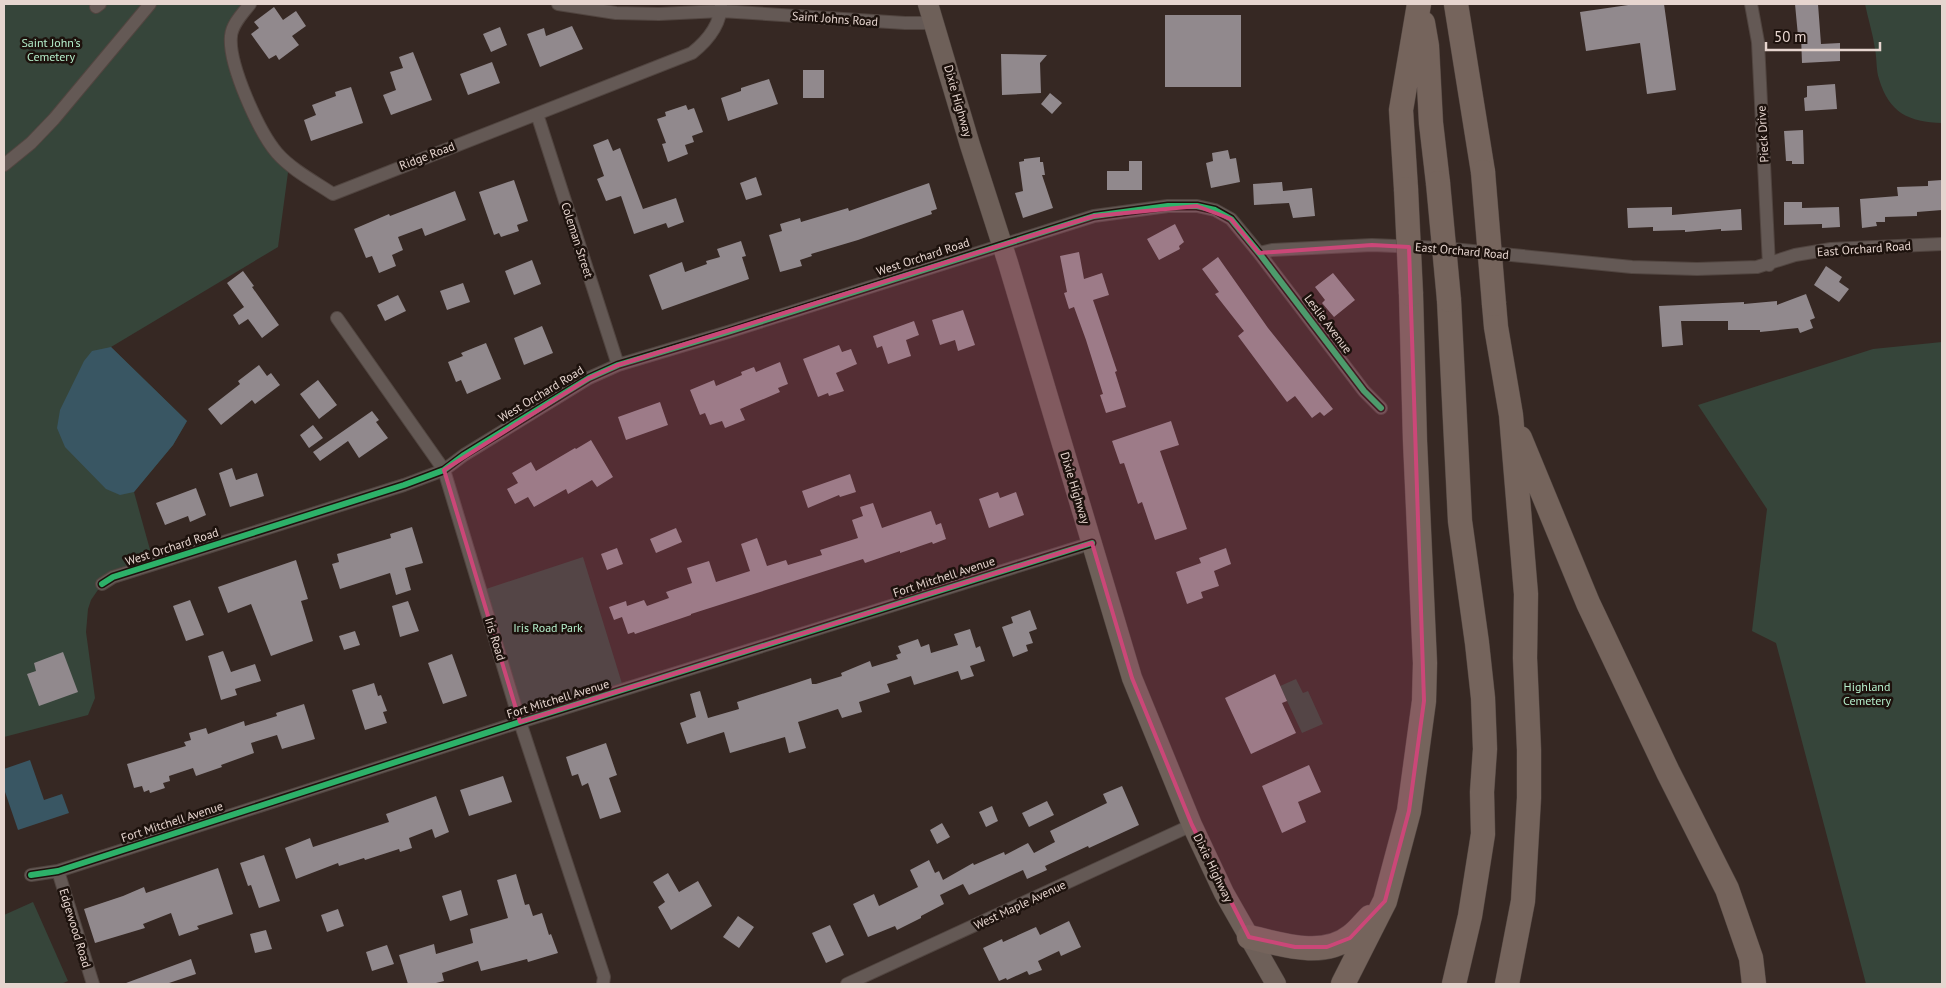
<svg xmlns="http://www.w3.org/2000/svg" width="1946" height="988" font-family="'PT Sans',sans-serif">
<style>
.green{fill:#36453a}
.water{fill:#395663}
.building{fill:#91898d}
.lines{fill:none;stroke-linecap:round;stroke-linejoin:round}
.street-casing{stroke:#514540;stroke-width:14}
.primary-casing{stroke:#514540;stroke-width:21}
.highway-casing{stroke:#514540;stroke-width:25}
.street{stroke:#645955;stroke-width:12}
.primary{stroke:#6e6059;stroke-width:20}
.highway{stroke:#75645c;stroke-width:24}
.highway-bridge-casing{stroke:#514540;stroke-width:25;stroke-linecap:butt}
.highway-bridge{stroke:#75645c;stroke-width:24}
.cycleway-casing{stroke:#1d120d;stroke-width:9}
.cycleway{stroke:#2db169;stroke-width:6}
.marked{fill:#cb4778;fill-opacity:0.2;stroke:#cb4778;stroke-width:4;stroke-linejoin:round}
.labels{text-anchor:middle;stroke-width:5;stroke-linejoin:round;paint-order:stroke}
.street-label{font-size:12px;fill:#e6d5cf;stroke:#1d120d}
.park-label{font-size:12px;fill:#b5eecb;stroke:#1d120d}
</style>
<rect width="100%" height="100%" fill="#362823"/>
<path class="green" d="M4 4H250L235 24 240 84 289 165 278 247 111 347 187 421 173 445 134 492 154 564 102 584 91 600 88 609 86 632 95 698 88 715 4 737Z
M1865 4H1942V123C1909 122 1889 113 1879 79 1876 70 1877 59 1875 49 1873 34 1868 19 1865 4Z
M1942 342V984H1866L1776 643 1752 631 1767 509 1698 405 1873 349Z
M583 557 624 690 520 722 480 591Z
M1296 679 1303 693 1308 691 1323 724 1302 733 1280 686Z
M33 902 68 981 61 984H4V915Z"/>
<path class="water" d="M111 347 187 421 173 445 134 492 120 495 106 489 65 447 57 428 60 410 84 361 92 351Z
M30 760 44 800 62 794 69 813 18 830 4 789V769Z"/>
<path class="building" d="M1635 4H1664L1676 90 1647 94 1640 43 1586 51 1580 12Z
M1795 4H1818L1821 44 1840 43V61L1802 63 1801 36H1798Z
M274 7 283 20 296 11 306 26 292 36 299 45 279 60 276 55 269 59 251 34 259 28 254 22Z
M1165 15H1241V87H1165Z
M572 26 583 49 540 67 527 34 544 28 546 36Z
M500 27 507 45 491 52 483 34Z
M413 52 432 100 391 115 383 95 396 90 390 72 403 68 399 57Z
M1001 54 1047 55 1040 63 1041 93 1002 95Z
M492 62 500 83 468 95 460 74Z
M803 70H824V98H803Z
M769 79 778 104 728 121 721 98 741 91V88Z
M1835 84 1837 109 1805 111 1804 98 1807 97V86Z
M351 87 363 123 311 141 304 120 316 115 312 105 336 96 335 92Z
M1050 93 1062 103 1052 114 1041 104Z
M686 105 688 110 694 108 703 132 692 136 694 142 685 145 688 154 668 162 662 144 666 143 657 119 666 116 665 112Z
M1803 130 1804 164H1792V161H1786L1784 131Z
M608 139 613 151 620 148 643 209 676 198 684 222 668 228 666 223 634 234 621 196 606 201 597 179 604 176 593 145Z
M1228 150 1230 159 1236 158 1240 182 1211 188 1206 163 1213 161 1212 153Z
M1040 157V162H1043L1045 175H1042L1053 208 1023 218 1015 193 1023 191 1019 162 1024 161V159Z
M1129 161H1142V190H1107V171H1129Z
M756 177 762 195 746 200 740 183Z
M514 180 528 221 517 225 519 231 501 237 499 233 494 235 479 192Z
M1942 180V210L1917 212V216L1885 217V222H1876L1877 226 1862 228 1860 199 1898 196 1897 187 1928 186V181Z
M1282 182 1283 191 1312 188 1315 216 1293 218 1289 203 1254 205 1253 184Z
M929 183 937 209 931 211 932 214 858 240 811 254 812 256 800 260 802 266 780 272 769 235 782 231 780 224 800 218 801 222 848 208 849 211Z
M455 191 466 220 425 236 422 228 398 237 403 250 392 255 396 266 379 273 372 256 366 258 354 229 389 214 390 216Z
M1784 202H1802V208L1839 207 1840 227 1822 228V224L1784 225Z
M1672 207V215L1741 209 1742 230 1721 231V229L1685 232V230L1653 231V227L1628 228 1627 208Z
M1175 224 1184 242 1179 246 1180 249 1159 260 1147 239Z
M741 241 746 256 742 257 749 279 662 310 649 275 682 262 685 272 707 264 706 261 720 257 717 249Z
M1079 252 1084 279 1102 273 1109 295 1093 300 1117 371 1115 372 1126 407 1106 413 1100 395 1103 394 1086 340 1074 307 1069 309 1064 293 1067 292 1060 256Z
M1218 257 1268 328 1333 409 1324 416 1320 412 1312 418 1295 396 1287 402 1238 336 1244 331 1215 294 1219 292 1202 269Z
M532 260 541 284 514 295 505 271Z
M1826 266 1842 277 1839 282 1849 289 1839 302 1814 285Z
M243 271 254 286 252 287 279 325 262 338 248 319 239 325 233 315 244 307 227 283Z
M1333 273 1355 300 1334 317 1322 303 1325 300 1315 287Z
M463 283 470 302 447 310 440 291Z
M1806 294 1815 318 1810 320 1813 328 1800 333 1798 328 1760 332V330H1728V321H1681L1683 345 1662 347 1659 306 1744 302V304L1777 301V305Z
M398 295 406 311 385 321 377 305Z
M963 310 975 345 958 351 955 340 940 345 932 320Z
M914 321 919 335 906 340 911 356 888 364 882 346 877 348 873 336Z
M542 326 553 353 524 365 514 338Z
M486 343 501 379 467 394 461 380 456 382 448 362 463 356 461 353Z
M839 345 842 352 851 349 857 364 836 373 844 391 829 396 828 393 818 397 803 359Z
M780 362 788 384 778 388 780 392 740 409 745 420 725 428 722 421 710 425 705 413 700 415 690 390 714 380 716 386 742 375 741 372 754 367 756 372Z
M259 365 267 376 271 373 280 385 255 404 252 400 221 425 208 409 240 384 238 381Z
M318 380 337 405 319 419 300 394Z
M660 402 668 425 626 440 618 417Z
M372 411 379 420 376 422 388 438 359 458 348 441 320 461 313 452Z
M1171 421 1179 445 1160 451 1187 529 1155 540 1142 502 1138 504 1124 463 1120 464 1112 441Z
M313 425 323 438 309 448 300 435Z
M591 440 613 477 597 487 592 480 568 494 566 489 534 507 528 497 515 504 507 489 518 483 512 473 531 462 536 471 575 448 576 449Z
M232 468 236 480 257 473 264 496 230 507 219 473Z
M850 474 856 492 840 497 839 495 808 508 802 491Z
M196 488 206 515 190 522 188 516 165 525 156 503Z
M998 492 1000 498 1016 492 1024 515 989 528 979 499Z
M873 503 882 528 931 511 936 525 941 523 946 539 933 544 932 542 900 553V551L865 563 863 559 691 614V615L635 634 634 632 628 634 622 617 614 620 609 607 626 601 627 606 644 600 647 606 669 598 666 592 692 583 687 568 709 561 716 582 750 571 741 544 757 538 767 566 786 560 788 565 822 555 820 550 858 538 852 520 863 516 860 507Z
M412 527 423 563 405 568 411 590 396 595 390 573 340 589 332 564 339 562 337 554 391 538 390 534Z
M676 528 682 542 656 553 650 539Z
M617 548 623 564 607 570 601 554Z
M1226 548 1231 564 1214 571 1219 586 1201 592 1203 598 1187 604 1176 572 1201 563 1199 558Z
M296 560 308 599 301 601 313 641 271 656 251 604 228 613 218 587Z
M190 600 204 635 186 641 173 606Z
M408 601 419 631 400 637 392 606Z
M1030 610 1037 629 1029 632 1033 643 1026 645 1028 651 1013 657 1002 627 1013 623 1011 617Z
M970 629 976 648 980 646 985 661 970 666 974 676 961 680 958 671 914 685 911 676 887 684 890 692 859 702 862 712 842 718 838 709 798 722 806 748 789 753 785 737 730 753 724 732 687 744 680 723 696 717 690 694 700 691 708 718 739 709 737 702 790 685 811 678 812 684H816L842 676 841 673 870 661 872 667 898 659 896 655 901 653 898 646 918 639 921 647 929 644 931 653 958 645 954 634Z
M355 631 360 645 344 650 339 636Z
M223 651 231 672 255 664 261 681 235 689 237 695 221 700 208 656Z
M63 652 78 692 39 706 27 674 36 671 34 663Z
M452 654 467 696 443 704 428 663Z
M1275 674 1287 701 1282 703 1296 733 1251 754 1225 698Z
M374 683 378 696 381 695 387 711 383 712 387 723 365 730 352 690Z
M304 704 315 739 282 749 277 735 251 743 254 753 221 765 222 767 196 776 193 768 169 776 170 781 163 783 165 788 150 793 149 790 144 792 142 786 134 788 127 764 186 746 184 742 191 740 189 733 206 728 208 734 244 721 245 726 277 716 276 713Z
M606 743 617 775 609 778 621 812 600 819 588 783 582 786 578 774 572 776 566 757Z
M1309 765 1321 792 1298 802 1306 822 1282 833 1262 786Z
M503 776 512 802 469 816 460 790Z
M1122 786 1139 825 1089 848 1088 846 1045 866 1047 870 1027 879 1023 870 969 895 963 884 940 895 944 904 921 916V918L897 930 895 926 868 937 853 904 874 894 879 906 918 887 910 870 929 860 935 873 939 871 943 880 973 863 974 865 1004 852 1005 855 1028 843 1034 853 1055 842 1050 831 1107 803 1103 794Z
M436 796 449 832 435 838 432 829 409 838 412 848 400 852 399 849 365 860 364 858 339 866 338 863 296 879 285 848 310 838 313 847 389 822 386 814Z
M1047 801 1054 815 1029 827 1022 813Z
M992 806 998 821 986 827 979 812Z
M942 823 950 837 937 844 930 830Z
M264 855 280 901 259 908 251 885 248 886 240 863Z
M218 868 233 914 197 926 199 929 179 936 171 913 143 924 145 928 95 943 84 909 123 896 144 887 146 893Z
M668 873 679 892 698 881 712 906 671 930 658 907 665 902 653 882Z
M516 874 525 905 529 904 533 916 542 913 549 935 551 934 558 953 528 962 527 959 481 971 478 961 442 973 444 981 432 984H408L399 955 434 944 436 954 473 943 470 929 508 918 497 880Z
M461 890 468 915 450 921 442 896Z
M338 909 344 926 327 932 321 915Z
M738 916 754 927 739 948 723 937Z
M1069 921 1081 947 1061 956 1059 951 1038 961 1042 970 1029 975 1027 971 1007 980 1006 978 999 981 983 948 1002 939 1003 942 1036 927 1040 935Z
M830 925 844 955 826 963 812 933Z
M266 930 272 949 255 953 250 934Z
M387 945 394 964 372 971 366 952Z
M191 959 196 974 166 984H126V983Z"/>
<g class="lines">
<defs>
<path id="street" d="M250 4C243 13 232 24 231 36 228 64 259 132 277 153 292 170 315 182 333 194L692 53C707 41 721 24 721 4
M558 4 616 13 659 14 721 11 905 23H933
M1751 4 1758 42 1769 265
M96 7 100 4
M537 114 618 365
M4 165 31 143 54 119 150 4
M1259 253 1272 250 1372 245 1442 248 1632 267 1697 269 1757 267 1795 255 1831 249 1942 244
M337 318 444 470 520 722 604 977 603 984
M102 584 113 577 404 485 444 470 464 455 589 378 618 365 728 332 1094 216 1168 206H1197L1215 210 1231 219 1259 253 1364 391 1381 408
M58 871 93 984
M31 875 58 871 520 722 1092 543
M847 984 1192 825"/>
<path id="primary" d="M928 4 970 145 1008 263 1132 678 1192 825 1224 893 1276 984"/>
<path id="highway" d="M1456 4 1483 172
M1423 23 1427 46 1431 123 1438 183
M1406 189 1401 110 1419 4
M1449 300 1460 521 1477 643 1483 698 1485 749 1482 792 1483 834 1470 916 1454 984
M1494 304 1496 327 1511 415 1526 594 1525 658 1529 750V798L1523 901 1507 984
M1520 438 1588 603 1668 772 1727 889 1751 958 1754 984
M1249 937C1280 944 1323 959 1351 936 1358 931 1364 923 1370 917
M1343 984 1385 901 1409 811 1424 701 1425 663 1415 441 1411 294"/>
</defs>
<use href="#street" class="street-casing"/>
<use href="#primary" class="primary-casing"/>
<use href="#highway" class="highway-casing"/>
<use href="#street" class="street"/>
<use href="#primary" class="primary"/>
<use href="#highway" class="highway"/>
<defs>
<path id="highway-bridge" d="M1483 172 1494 304
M1438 183 1449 300
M1406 189 1411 294"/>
</defs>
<use href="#highway-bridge" class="highway-bridge-casing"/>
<use href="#highway-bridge" class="highway-bridge"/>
<defs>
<path id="cycleway" d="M102 584 113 577 404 485 444 470 464 455 589 378 618 365 728 332 1094 216 1168 206H1197L1215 210 1231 219 1259 253 1364 391 1381 408
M31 875 58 871 520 722 1092 543"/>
</defs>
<use href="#cycleway" class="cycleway-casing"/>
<use href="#cycleway" class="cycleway"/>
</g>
<path class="marked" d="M1197 206 1231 219 1259 253 1372 245 1409 247 1424 701 1409 811 1385 901 1350 938 1327 947H1295L1249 937 1192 825 1132 678 1092 543 520 722 444 470 589 378 618 365 1094 216Z"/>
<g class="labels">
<g class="street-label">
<text transform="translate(835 19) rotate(4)" y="4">Saint Johns Road</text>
<text transform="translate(958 101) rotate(74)" y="4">Dixie Highway</text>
<text transform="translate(1763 134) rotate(-93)" y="4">Pieck Drive</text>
<text transform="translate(427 156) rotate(-21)" y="4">Ridge Road</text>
<text transform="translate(577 240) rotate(72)" y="4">Coleman Street</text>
<text transform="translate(1864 249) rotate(-4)" y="4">East Orchard Road</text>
<text transform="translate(1462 251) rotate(5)" y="4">East Orchard Road</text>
<text transform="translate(923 257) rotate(-18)" y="4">West Orchard Road</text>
<text transform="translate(1328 324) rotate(53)" y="4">Leslie Avenue</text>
<text transform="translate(541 394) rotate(-31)" y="4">West Orchard Road</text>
<text transform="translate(1075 488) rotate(73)" y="4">Dixie Highway</text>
<text transform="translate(172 547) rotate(-18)" y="4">West Orchard Road</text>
<text transform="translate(944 577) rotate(-18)" y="4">Fort Mitchell Avenue</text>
<text transform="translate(495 639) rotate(73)" y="4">Iris Road</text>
<text transform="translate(558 699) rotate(-17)" y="4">Fort Mitchell Avenue</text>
<text transform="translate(172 822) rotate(-18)" y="4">Fort Mitchell Avenue</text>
<text transform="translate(1213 868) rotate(64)" y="4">Dixie Highway</text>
<text transform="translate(1020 905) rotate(-25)" y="4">West Maple Avenue</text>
<text transform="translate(75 928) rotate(73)" y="4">Edgewood Road</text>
</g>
<g class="park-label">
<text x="51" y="47">Saint John’s<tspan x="51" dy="14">Cemetery</tspan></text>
<text x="548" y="632">Iris Road Park</text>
<text x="1867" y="691">Highland<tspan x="1867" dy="14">Cemetery</tspan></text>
</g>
</g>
<rect width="1946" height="988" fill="none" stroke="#e6d5cf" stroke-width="10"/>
<path d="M1766 42v8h114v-8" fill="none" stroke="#e6d5cf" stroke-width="2.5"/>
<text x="1774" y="42" font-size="15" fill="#e6d5cf" stroke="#1d120d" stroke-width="4" paint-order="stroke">50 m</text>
</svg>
